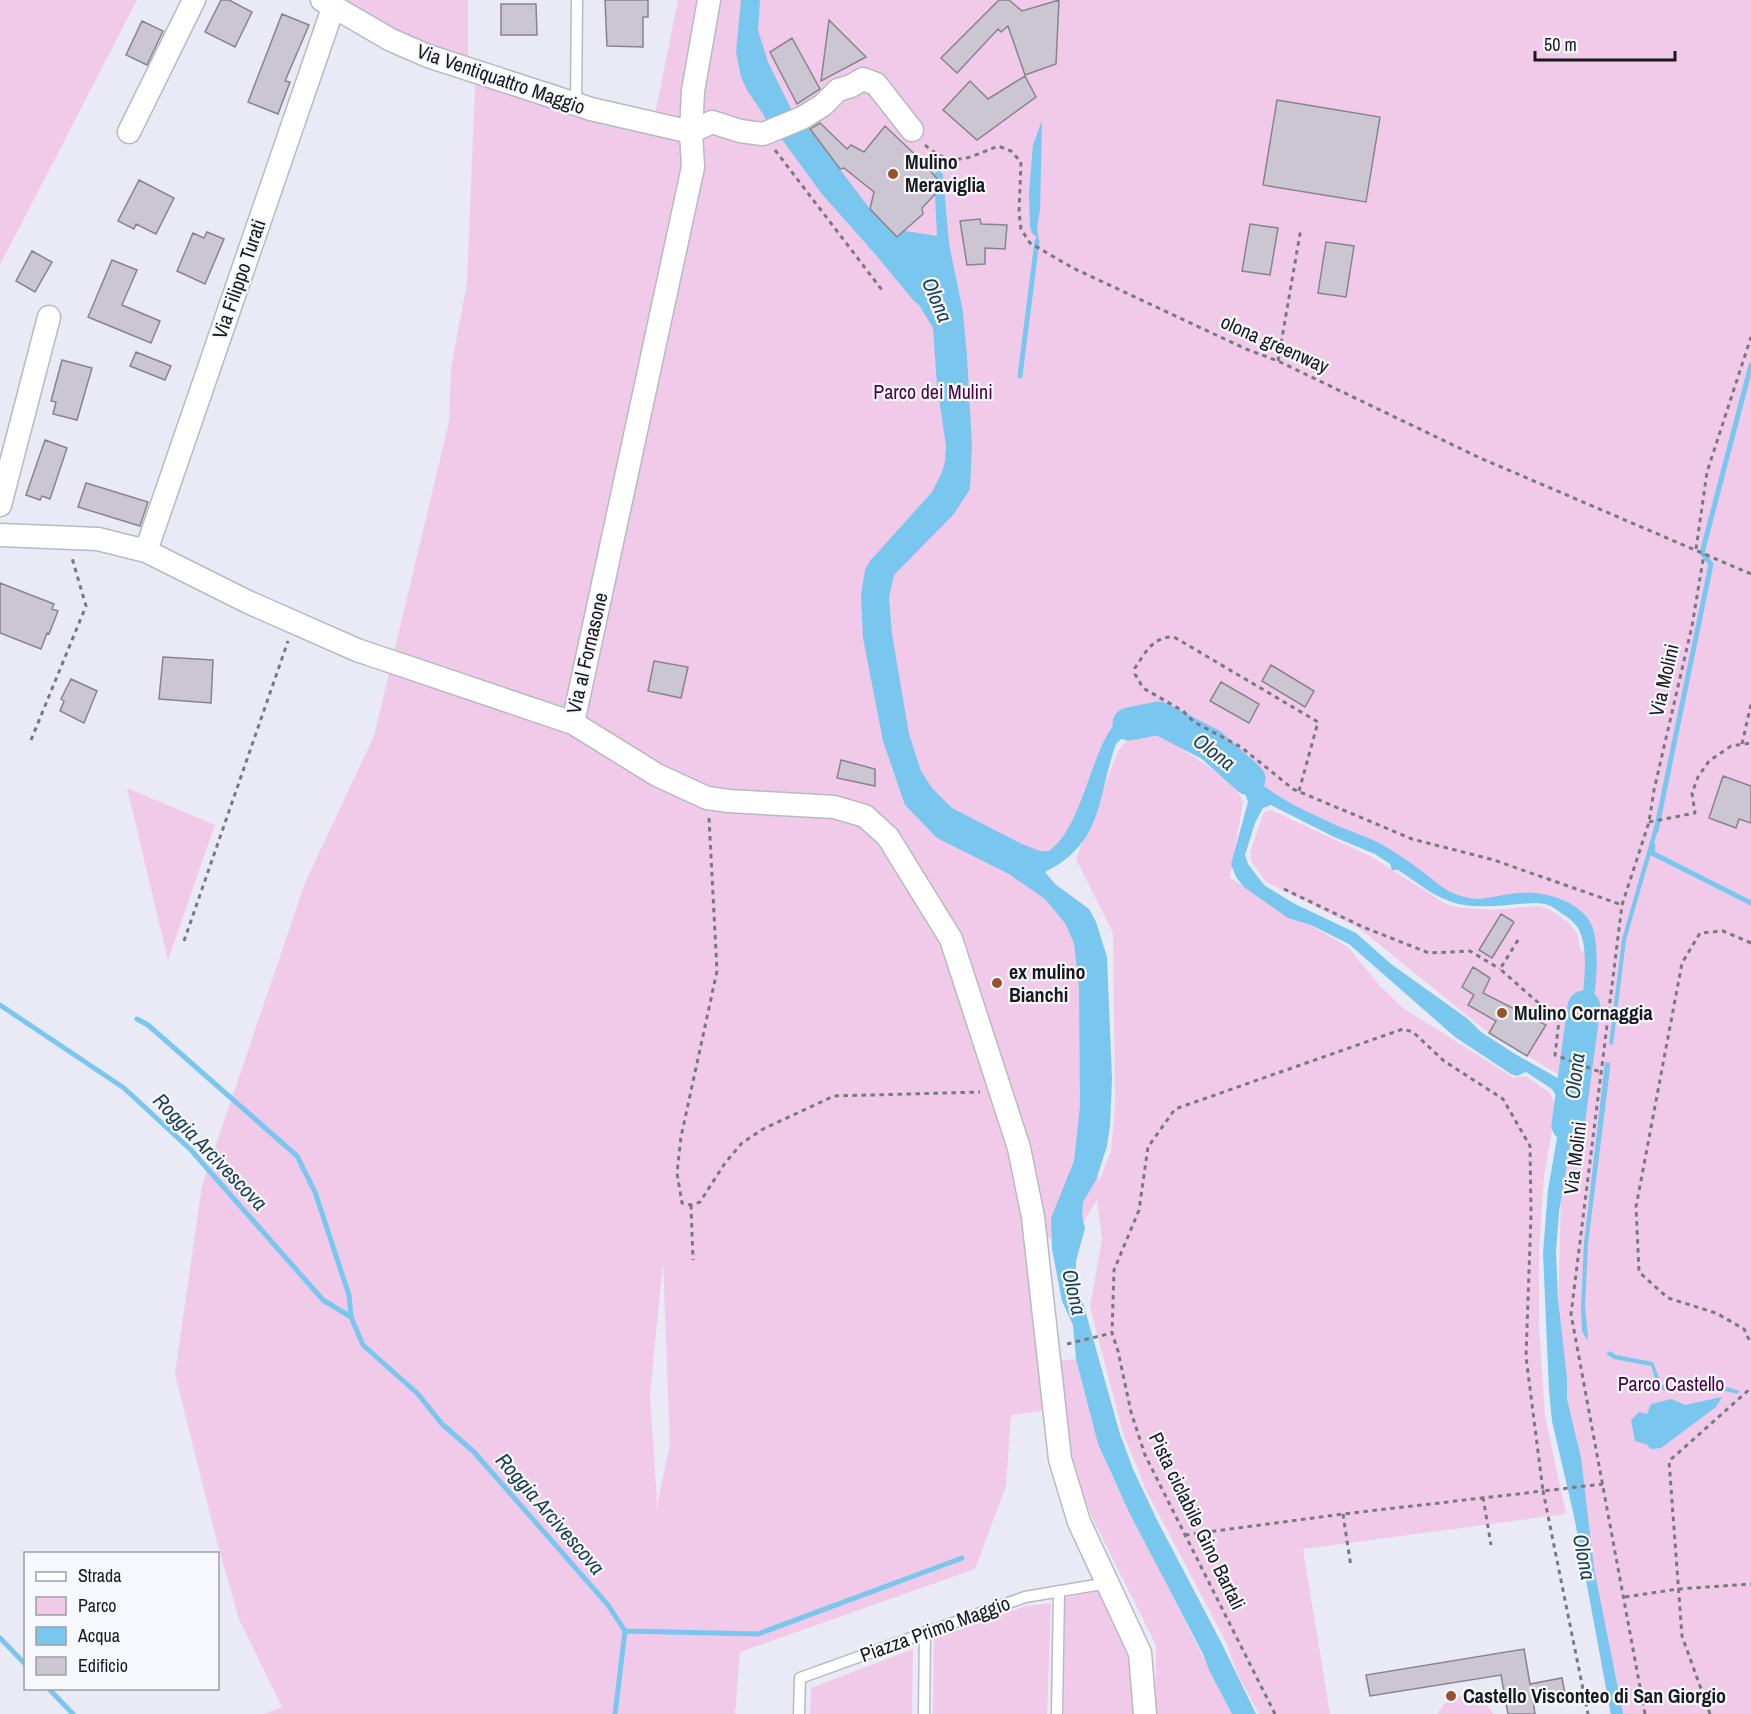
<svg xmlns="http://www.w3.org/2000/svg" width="1751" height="1714" font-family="'Archivo Narrow',sans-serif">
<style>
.green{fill:#f0cae8;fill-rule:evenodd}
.water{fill:#79c7ee}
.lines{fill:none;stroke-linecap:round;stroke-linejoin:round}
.stream{stroke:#79c7ee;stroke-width:5}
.river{stroke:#79c7ee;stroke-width:33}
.building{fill:#cbc6d1;stroke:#88838d;stroke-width:1.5}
.lane-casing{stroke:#b8b9c3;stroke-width:13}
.street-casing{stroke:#b8b9c3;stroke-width:25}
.path{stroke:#787980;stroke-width:3;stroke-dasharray:4.5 4.5;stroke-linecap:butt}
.lane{stroke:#fff;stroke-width:10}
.street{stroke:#fff;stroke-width:22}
.poi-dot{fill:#99532a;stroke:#f7f8fe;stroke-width:2}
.labels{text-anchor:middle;stroke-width:4.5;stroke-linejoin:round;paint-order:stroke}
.street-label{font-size:20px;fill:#18191d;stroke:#f7f8fe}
.poi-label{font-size:20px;font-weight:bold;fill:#18191d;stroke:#f7f8fe;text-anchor:start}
.park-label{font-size:20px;fill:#490143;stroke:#f7f8fe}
.water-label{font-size:21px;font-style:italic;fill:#1b3e4f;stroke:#f7f8fe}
</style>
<rect width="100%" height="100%" fill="#e9eaf5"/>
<path class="green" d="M0 0H137L0 265Z
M322 0H468V70Z
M678 0H1751V1714H1610L1590 1597 1558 1316 1563 1110 1568 1075 1562 1077 1485 1030 1359 928 1266 882 1251 861 1250 852 1264 812 1271 810 1372 857 1446 904 1463 908 1494 910 1537 906 1549 909 1569 923 1577 933 1581 952 1595 948 1576 908 1519 900 1452 897 1420 875 1252 796 1210 754 1178 734 1136 727 1117 737 1074 839 1039 869 1105 964 1089 1092 1099 1182 1111 1151 1115 1106 1113 933 1076 859 1118 751 1132 734 1159 733 1235 785 1243 802 1230 878 1348 947 1380 986 1403 1008 1514 1078 1526 1076 1550 1093 1556 1107 1544 1176 1539 1249V1326L1545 1416 1566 1514 1303 1549 1330 1714H1259L1237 1673 1226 1642 1147 1492 1123 1433 1090 1307 1102 1239 1097 1199 1075 1237 1031 1240 1048 1410 1011 1415 1006 1486 975 1569 740 1652 735 1714H265L282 1707 239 1619 217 1542 175 1374 202 1186 305 883 374 736 449 422 451 368 467 283 476 63 655 115ZM663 1261 670 1445 655 1515 657 1501 650 1396Z
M127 788 215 825 168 960Z
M1076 1359 1098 1444 1113 1478 1232 1714H1155L1156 1645 1091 1515 1070 1461 1055 1361Z
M1104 1590 1130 1653 1137 1714H1064L1065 1598Z
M1051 1603 1047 1714H933L934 1639 1026 1606Z
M913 1649 912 1714H810L811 1688Z
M1467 1695C1479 1698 1487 1703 1493 1714H1438C1444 1701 1453 1697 1467 1695Z"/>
<path class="water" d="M741 0H760L758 30 768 62 795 117 808 127 870 209 892 232 899 230 937 236 935 194 937 192 935 189 938 180 933 175 939 170 943 175 949 244 963 312 967 356 972 445 970 489 954 514 894 575 889 597 892 634 909 734 921 771 932 788 952 808 1022 844 1040 851H1049C1088 824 1092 725 1130 713 1149 707 1219 749 1236 762 1248 771 1258 783 1271 791 1288 803 1308 812 1327 821 1345 830 1364 835 1381 844 1395 852 1410 862 1423 872 1437 883 1447 893 1465 897 1483 902 1501 894 1519 893 1542 891 1570 898 1586 916 1608 940 1590 1022 1586 1054L1574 1051C1578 1021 1594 955 1578 928 1574 922 1568 917 1561 913 1554 907 1546 903 1536 903 1509 904 1475 911 1449 901 1431 895 1414 880 1398 870H1392L1390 864 1375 854 1334 837 1271 805 1263 808 1255 823 1245 855 1248 864 1264 885 1293 903 1356 933 1391 964 1468 1019 1481 1032 1515 1054 1563 1081H1566L1568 1077 1578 1081 1572 1134 1559 1212 1556 1252 1558 1299 1567 1378V1399L1581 1458 1594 1568 1623 1714H1611L1574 1516 1552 1421 1549 1390 1543 1253 1548 1190 1557 1138 1560 1102 1552 1089 1526 1072 1517 1076 1511 1074 1455 1037 1349 944 1311 925 1288 918 1244 887 1236 877 1231 864 1248 802 1242 785 1228 770 1159 731 1147 727H1140L1129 731 1116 744C1097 797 1104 843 1045 872L1055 884 1089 909 1096 922 1107 957 1112 1079 1110 1126 1107 1146 1096 1180 1083 1202 1082 1216 1085 1228 1076 1261V1278L1120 1434 1133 1469 1157 1520 1222 1644 1256 1714H1232L1209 1670 1203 1654 1129 1512 1098 1444 1076 1359 1073 1325 1062 1301 1052 1249 1051 1218 1074 1161 1080 1106 1079 988 1074 943 1065 923 1045 899 1009 874 937 838 905 805 883 741 863 638 861 595 865 570 870 561 932 492 942 472 945 461 946 446 937 385 933 328 919 305 913 300 876 255 821 193 784 142 768 125 763 114 747 90 741 77 736 52Z
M1042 120 1040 210 1037 228 1039 240 1032 233 1030 227 1029 194 1033 145Z
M1655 824 1659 826 1626 940 1613 1045 1609 1044 1622 939Z
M1605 1062 1610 1063V1069L1588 1244 1585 1307 1588 1336 1587 1340 1582 1331 1581 1307 1584 1243Z
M1610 1351 1616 1355 1653 1362 1661 1383 1665 1386 1675 1389 1720 1385 1740 1391 1737 1394C1716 1385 1670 1399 1659 1387 1654 1382 1654 1372 1651 1366L1614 1359 1606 1354Z
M1722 1397 1716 1407 1661 1448 1651 1449 1646 1444 1635 1441 1631 1420 1639 1412 1647 1414 1651 1404 1672 1399 1685 1405Z"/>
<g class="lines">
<path class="stream" d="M1020 376 1037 241
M1656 831 1711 564 1702 553 1751 365
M1653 846 1652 853 1751 903
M0 1005 124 1088 191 1150 323 1300 351 1317
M137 1019 148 1025 297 1156 315 1192 349 1295 351 1317 363 1345 418 1394 442 1424 474 1452 608 1605 625 1631 758 1634 962 1558
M0 1638 26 1665
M48 1688 73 1714
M615 1714 625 1631"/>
<path class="river" d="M1129 724 1159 718 1211 745 1249 779
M1568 1125 1584 1007"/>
</g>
<path class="building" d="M221 0H229L252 12 235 47 205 32Z
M605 0H648V17H643V47L607 46Z
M999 0H1009L1022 11 1059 0 1056 64 1025 75 1008 26 1001 32 998 29 957 73 941 58Z
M501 4H536L537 35H501Z
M282 14 309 25 285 81 290 82 278 114 248 102Z
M829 20 866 57 821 81Z
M142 21 163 31 147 65 126 55Z
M792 38 820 89 797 104 770 52Z
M1025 76 1036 97 977 140 943 110 970 81 988 99Z
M1277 100 1380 117 1366 202 1263 185Z
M820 123 847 149 851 145 864 152 885 126 925 164 938 180 932 186 937 192 922 208 923 214 897 237 870 209 874 192 844 168 840 169 810 129Z
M139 180 174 198 156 234 136 224 134 229 118 221Z
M980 219 981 224 1007 225 1005 249 985 248V264L967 265 960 221Z
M1250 224 1278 228 1270 275 1242 271Z
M207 232 224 239 205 284 177 271 193 233 204 238Z
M1326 242 1354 246 1346 297 1318 293Z
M32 251 52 262 35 292 16 281Z
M112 260 137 270 122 305 160 321 151 343 88 317Z
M136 352 171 366 165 380 130 366Z
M62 360 92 368 77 420 53 414 56 402 51 401Z
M45 440 67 448 50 499 42 496 40 500 26 495Z
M86 483 148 502 140 526 78 507Z
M0 583 54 604 52 609 58 611 49 634 47 633 41 649 0 633Z
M163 657 213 660 211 703 159 699Z
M654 661 688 667 681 698 648 691Z
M1271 665 1314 691 1305 707 1262 681Z
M71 679 97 691 84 723 60 711 64 701 61 699Z
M1221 682 1259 704 1249 723 1210 701Z
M841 760 875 769V786L837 778Z
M1723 776 1751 786V823L1739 819 1736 828 1709 818Z
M1501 914 1514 922 1492 958 1479 950Z
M1473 967 1490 978 1483 993 1546 1025 1527 1056 1489 1033 1496 1021 1468 1005 1474 995 1462 987Z
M1524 1649 1530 1684 1562 1678 1565 1694 1533 1700 1535 1714H1508L1501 1675 1370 1696 1366 1675Z"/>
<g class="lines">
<defs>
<path id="lane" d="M576 104 577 0
M799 1714 800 1678 1025 1597 1108 1583
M924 1714 925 1632
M1057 1714 1059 1591"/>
<path id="street" d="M322 0 391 40 428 56 591 109 691 132
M129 132 194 0
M691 132 712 122 740 131 763 134 802 118 823 105 838 90 851 86 863 79 876 84 912 130
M0 505 49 317
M0 535 98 539 146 551 248 602 357 650 573 723 657 775 707 798 729 801 834 807 865 816 888 837 951 939 1019 1148 1033 1217 1060 1459 1079 1522 1140 1653 1145 1714
M146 551 333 8
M573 723 693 167 691 132 693 91 709 0"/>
</defs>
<use href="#lane" class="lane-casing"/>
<use href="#street" class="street-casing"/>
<path class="path" d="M925 145C952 169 968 158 998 146L1011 151 1021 162 1019 212 1021 229 1030 243 1073 268 1246 349 1278 361 1478 457 1751 574
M775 150 882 290
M1278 361 1301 228
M1696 549 1707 472 1751 337
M31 740 86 606 72 558
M1742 744 1751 704
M1299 791 1318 722 1174 637C1153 636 1145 653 1135 668V674L1143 688 1183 711 1194 722 1241 747 1293 789 1412 839 1494 860 1622 905
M709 818 717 971 681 1137 677 1173 682 1203 691 1205 700 1202 725 1163 742 1143 763 1129 834 1096 980 1092
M1649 822 1695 813 1692 793 1698 777 1709 761 1731 746 1751 743
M1284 889 1363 927 1429 953 1470 951 1500 969
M1518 940 1500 969 1559 1021 1555 1055 1600 1072
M184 941 288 641
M1751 943 1723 931 1700 933 1682 963 1636 1207 1639 1272 1668 1298 1716 1313 1744 1329 1751 1344
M691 1205 693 1260
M1067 1344 1112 1333
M1483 1497 1491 1545
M1343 1514 1351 1567
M1185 1535 1343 1514 1543 1491 1588 1714
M1625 1597 1678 1589 1751 1584
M1275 1714 1145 1455 1131 1412 1118 1351 1112 1333 1114 1270 1139 1210 1148 1147 1175 1109 1403 1029 1413 1032 1444 1061 1503 1099 1530 1146 1531 1214 1526 1357 1543 1491 1603 1484
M1645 1714 1571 1314 1622 905 1649 822 1654 790 1692 626 1704 554
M1710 1714 1682 1636 1669 1461 1751 1388"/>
<use href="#lane" class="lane"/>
<use href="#street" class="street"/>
</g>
<g class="poi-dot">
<circle cx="893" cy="174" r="6"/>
<circle cx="997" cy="983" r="6"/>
<circle cx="1502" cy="1013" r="6"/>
<circle cx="1451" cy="1696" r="6"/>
</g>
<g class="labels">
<g class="street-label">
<text transform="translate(501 79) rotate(19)" y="7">Via Ventiquattro Maggio</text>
<text transform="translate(239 279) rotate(-71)" y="7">Via Filippo Turati</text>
<text transform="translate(1275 344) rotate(24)" y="7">olona greenway</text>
<text transform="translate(587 653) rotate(-77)" y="7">Via al Fornasone</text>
<text transform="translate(1664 680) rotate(-77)" y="7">Via Molini</text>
<text transform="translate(1575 1158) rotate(-83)" y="7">Via Molini</text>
<text transform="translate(1197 1521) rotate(64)" y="7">Pista ciclabile Gino Bartali</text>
<text transform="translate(935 1629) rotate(-20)" y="7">Piazza Primo Maggio</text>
</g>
<g class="poi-label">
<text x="905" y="169">Mulino<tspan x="905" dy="23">Meraviglia</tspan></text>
<text x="1009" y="979">ex mulino<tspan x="1009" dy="23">Bianchi</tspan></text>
<text x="1514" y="1020">Mulino Cornaggia</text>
<text x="1463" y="1703">Castello Visconteo di San Giorgio</text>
</g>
<g class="park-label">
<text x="933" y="399">Parco dei Mulini</text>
<text x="1671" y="1391">Parco Castello</text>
</g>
<g class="water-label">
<text transform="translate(937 300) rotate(67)" y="7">Olona</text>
<text transform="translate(1214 752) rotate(37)" y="7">Olona</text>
<text transform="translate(1575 1076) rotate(-83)" y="7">Olona</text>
<text transform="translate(210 1152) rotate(46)" y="7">Roggia Arcivescova</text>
<text transform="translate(1074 1292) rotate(77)" y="7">Olona</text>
<text transform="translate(550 1514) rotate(49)" y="7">Roggia Arcivescova</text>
<text transform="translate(1584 1557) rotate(79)" y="7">Olona</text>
</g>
</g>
<rect x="24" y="1552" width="195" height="138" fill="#f7f8fe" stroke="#9e9fa4" stroke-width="1.5"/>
<rect x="36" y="1572" width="30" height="9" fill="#ffffff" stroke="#9e9fa4" stroke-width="1.5"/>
<text x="78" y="1582" font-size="18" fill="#18191d">Strada</text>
<rect x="36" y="1597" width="30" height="18" fill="#f0cae8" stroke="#9e9fa4" stroke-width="1.5"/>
<text x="78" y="1612" font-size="18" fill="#18191d">Parco</text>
<rect x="36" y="1627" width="30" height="18" fill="#79c7ee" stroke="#9e9fa4" stroke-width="1.5"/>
<text x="78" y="1642" font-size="18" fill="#18191d">Acqua</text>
<rect x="36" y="1657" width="30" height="18" fill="#cbc6d1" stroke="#9e9fa4" stroke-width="1.5"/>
<text x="78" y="1672" font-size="18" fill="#18191d">Edificio</text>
<path d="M1535 51v9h140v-9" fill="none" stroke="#18191d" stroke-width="3"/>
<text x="1544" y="51" font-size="18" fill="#18191d" stroke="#f7f8fe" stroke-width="4.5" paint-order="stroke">50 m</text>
</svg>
